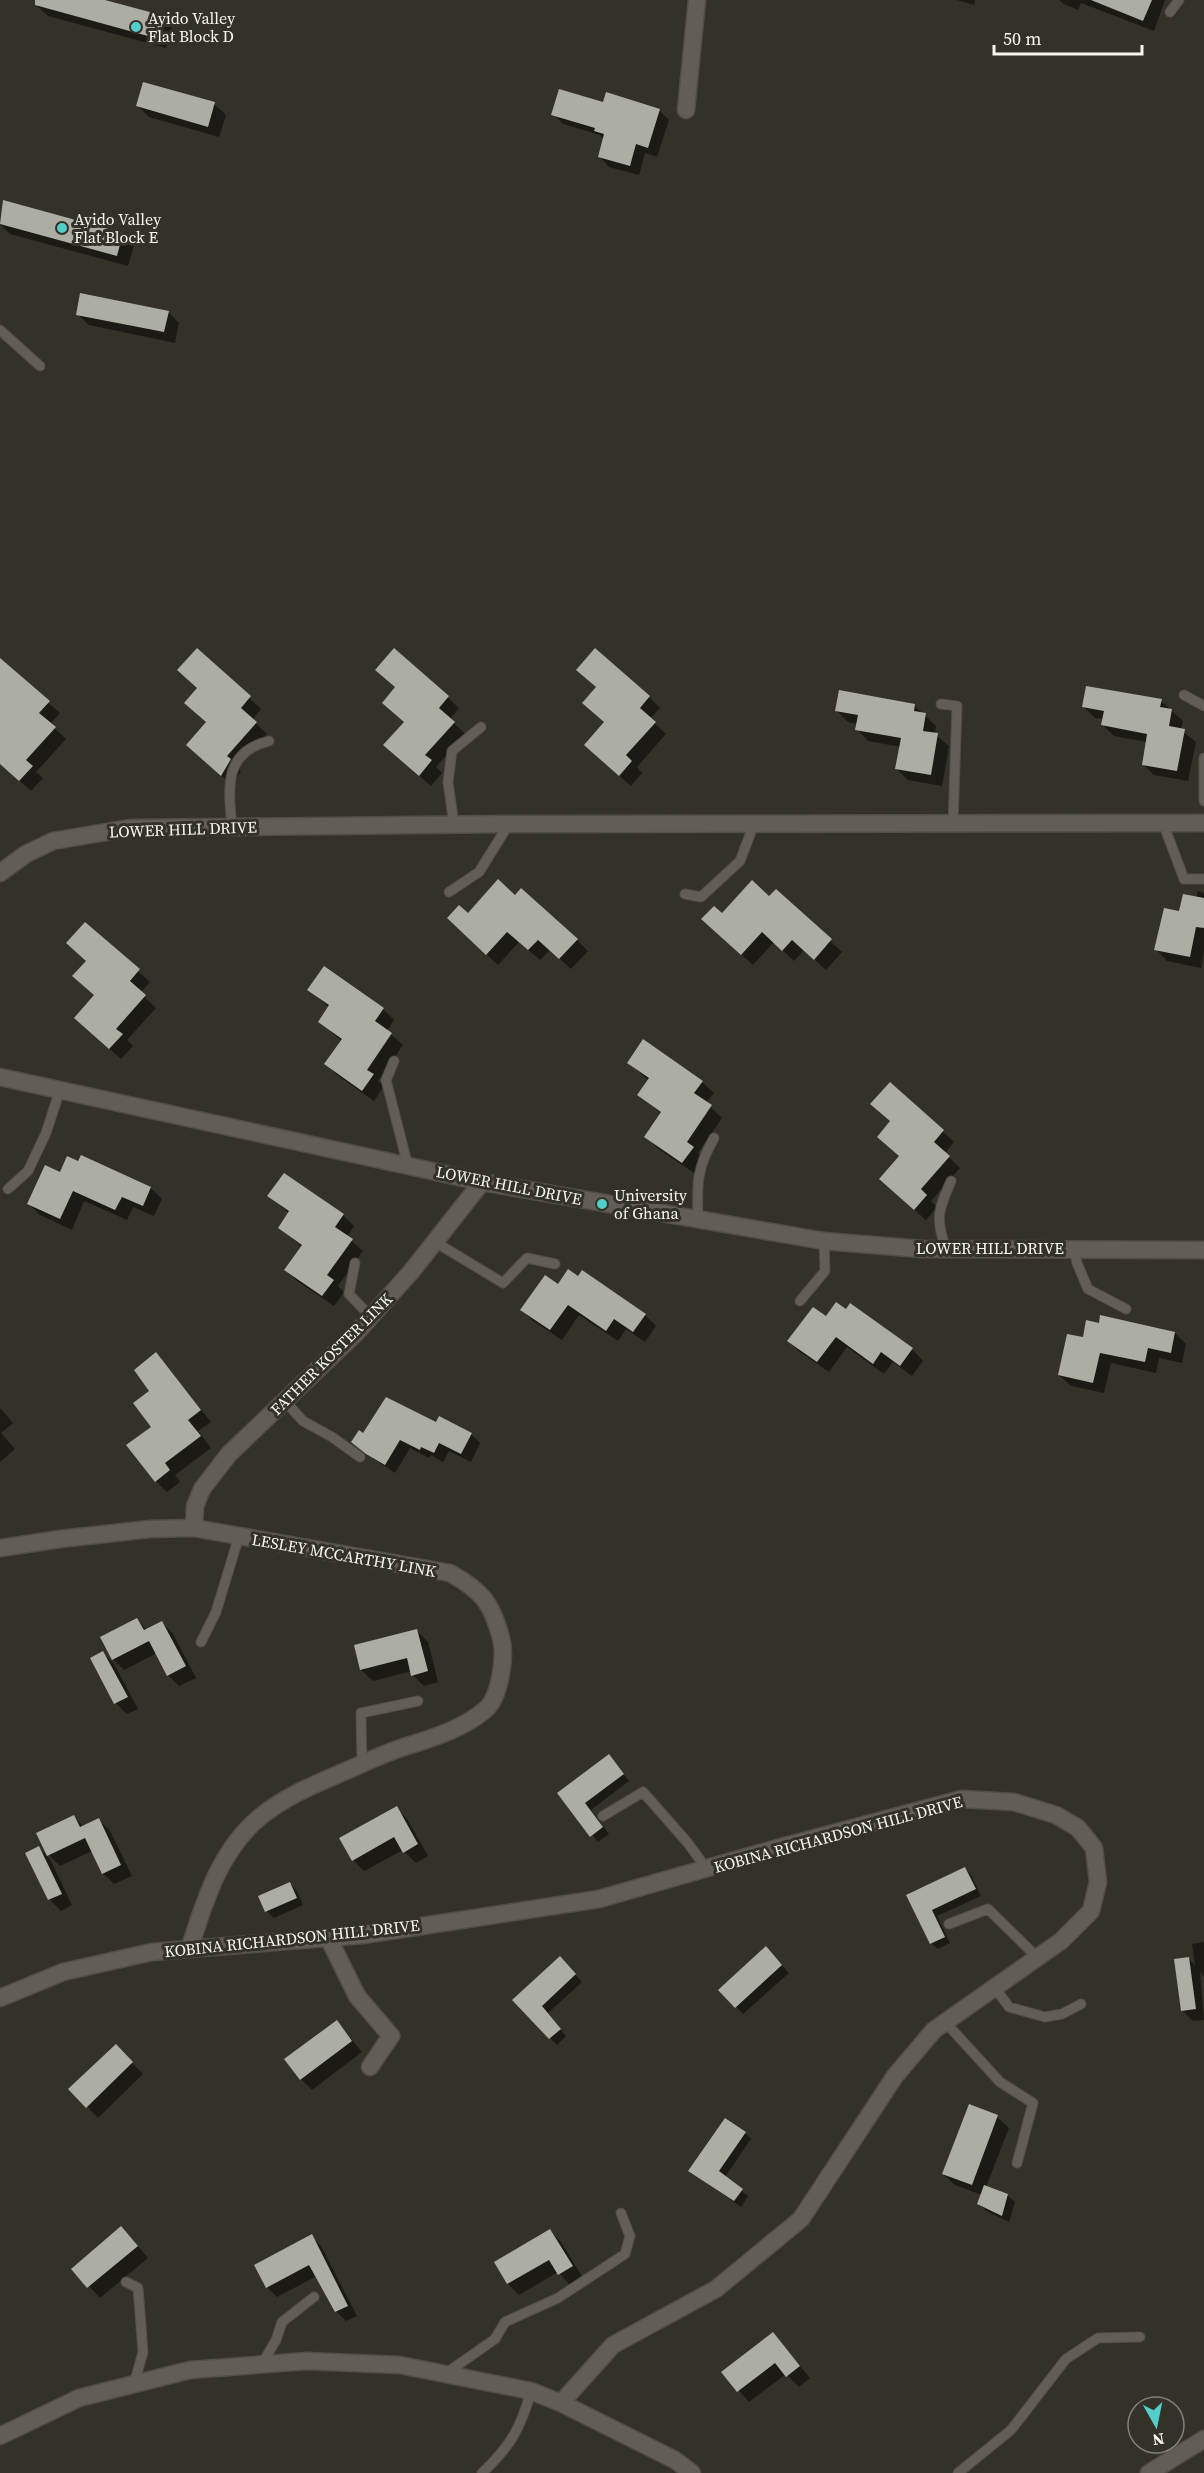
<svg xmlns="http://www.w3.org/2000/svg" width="1204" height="2473" font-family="'Source Serif 4',serif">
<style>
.shadow{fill:#0007}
.building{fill:#acada3}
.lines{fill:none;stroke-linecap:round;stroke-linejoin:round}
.service-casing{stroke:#514e47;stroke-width:11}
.minor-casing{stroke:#514e47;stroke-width:19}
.service{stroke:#625e56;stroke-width:9}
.minor{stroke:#625e56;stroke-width:16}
.poi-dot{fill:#53cdc9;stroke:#343129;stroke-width:2}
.labels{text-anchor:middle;stroke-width:6;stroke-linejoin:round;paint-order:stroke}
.poi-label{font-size:16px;fill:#f7f5f0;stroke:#343129;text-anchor:start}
.street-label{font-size:16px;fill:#f7f5f0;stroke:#343129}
</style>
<rect width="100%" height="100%" fill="#343129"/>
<path class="shadow" d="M38 0H99L161 17 172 28 166 48 48 16 36 5Z
M957 0H975L974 5Z
M1059 0H1165L1154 31 1081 3 1078 10 1064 4Z
M214 104 226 115 219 137 149 117 138 106Z
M659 110 669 120 657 157 645 153 639 175 609 167 600 157 604 140 600 135 563 124 553 114Z
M4 202 123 235 134 246 128 266 10 234 0 224Z
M168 312 179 323 175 343 89 325 77 314Z
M197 650 261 709 252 720 267 734 238 768 241 771 232 785 199 756 207 723 186 703 199 688Z
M395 650 459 708 450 719 465 734 436 767 442 773 431 786 397 756 405 723 397 688Z
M0 660 60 713 50 724 66 739 36 772 43 778 31 791 0 763Z
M597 688 649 697 660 708 650 719 666 734 637 767 642 773 631 786 597 756 606 723Z
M1161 701 1183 721 1181 730 1196 742 1188 781 1154 775 1143 764 1147 742 1114 736 1103 725 1104 719 1095 718 1083 706Z
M914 705 936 726 935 734 949 746 942 786 908 780 896 768 901 747 868 741 857 729 858 724 848 722 837 711Z
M776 891 842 952 826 970 804 950 794 961 774 942 753 965 714 930 722 915 769 898Z
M1198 891 1204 893V952L1201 968 1167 961 1156 949 1181 913 1196 898Z
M515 897 577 940 588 951 571 969 550 950 540 960 519 942 498 965 460 930 468 915Z
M85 924 150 982 140 993 156 1008 127 1040 133 1046 121 1059 87 1029 96 996 87 961Z
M309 990 383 1009 394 1020 387 1031 403 1045 378 1081 384 1086 374 1101 337 1075 326 1064 342 1041 320 1022 330 1008Z
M644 1041 702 1082 714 1093 706 1103 722 1118 698 1153 704 1159 694 1173 657 1148 646 1136 662 1114 639 1095 649 1081 629 1063Z
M890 1084 954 1142 945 1153 960 1168 931 1201 937 1207 926 1220 892 1190 900 1157 892 1122Z
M61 1174 151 1188 162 1199 154 1216 133 1207 127 1220 84 1201 72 1230 40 1215 29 1204Z
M269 1196 343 1215 354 1226 347 1237 363 1251 338 1286 344 1292 334 1306 297 1281 286 1269 302 1247 280 1228 290 1214Z
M558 1286 645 1315 656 1326 645 1342 626 1329 618 1341 579 1315 562 1340 533 1321 522 1310Z
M826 1318 912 1349 923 1361 912 1376 893 1362 884 1374 847 1347 829 1372 800 1352 789 1341Z
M1175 1333 1186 1344 1182 1363 1159 1358 1156 1373 1111 1363 1104 1393 1071 1386 1059 1375 1084 1339Z
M156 1354 211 1422 198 1431 211 1448 175 1475 180 1482 167 1492 156 1481 152 1391Z
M0 1408 13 1423 1 1433 15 1449 0 1462Z
M436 1424 471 1434 480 1443 471 1462 449 1451 443 1462 431 1455 429 1458 410 1448 395 1473 362 1451 353 1442 364 1435Z
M137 1620 147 1630 162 1622 173 1634 196 1678 179 1686 168 1675 157 1653 124 1670 113 1659Z
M417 1631 428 1642 438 1682 424 1686 413 1675 412 1671 373 1681 361 1670Z
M103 1653 114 1664 138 1709 127 1714 116 1703 92 1658Z
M615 1763 629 1781 591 1810 609 1834 598 1842 559 1794Z
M396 1808 407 1819 428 1856 416 1863 403 1850 364 1871 353 1860Z
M74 1817 84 1827 99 1820 110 1831 132 1876 114 1884 103 1873 92 1851 60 1866 49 1855Z
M39 1848 50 1859 72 1905 61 1911 49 1899Z
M965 1868 971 1875 981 1896 937 1916 950 1943 938 1949 931 1943 908 1896Z
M290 1883 297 1891 303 1905 274 1918 267 1911Z
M1204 1942V1977L1200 1972 1204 2020 1193 2021 1182 2010 1188 1958 1195 1965 1192 1944Z
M766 1948 789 1973 743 2014 720 1990Z
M560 1958 582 1982 547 2014 566 2036 557 2045 514 2000Z
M337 2022 362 2052 312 2090 301 2079Z
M115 2046 143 2074 98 2118 70 2089Z
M969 2106 997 2117 1009 2128 986 2187 1007 2195 1015 2202 1009 2222 986 2211 979 2204 982 2195 955 2185 943 2174Z
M745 2133 751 2139 725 2177 748 2196 741 2207 690 2171Z
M550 2231 561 2242 583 2278 570 2285 558 2272 519 2295 508 2284 496 2262Z
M311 2236 321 2246 357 2316 346 2321 336 2311 317 2276 277 2297 267 2287Z
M132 2239 148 2258 100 2298 73 2269Z
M773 2334 810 2378 799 2387 786 2374 749 2402 723 2372Z"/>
<path class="building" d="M35 0H105L161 15 155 38 35 5Z
M1091 0H1152L1143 21Z
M143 82 215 102 208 127 136 106Z
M559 89 603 102 606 92 660 109 648 148 636 144 630 166 598 157 604 134 594 131 595 128 551 115Z
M3 200 123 233 117 256 0 224Z
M80 293 169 311 164 332 76 315Z
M197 648 251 696 241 708 257 722 227 756 231 759 221 776 186 745 206 722 184 703 197 688 177 670Z
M394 648 449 696 439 708 455 722 425 755 432 760 419 776 383 745 404 722 382 703 395 687 375 670Z
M595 648 650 696 640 708 656 722 626 755 632 761 619 776 584 745 604 722 582 703 596 687 576 670Z
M0 658 50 701 39 713 56 727 26 760 33 766 19 781 0 764Z
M1086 686 1162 699 1160 707 1172 709 1169 726 1185 729 1177 771 1142 765 1147 734 1101 725 1104 711 1082 707Z
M839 690 915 704 914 711 926 713 923 731 938 733 931 775 895 769 901 738 855 730 858 715 835 711Z
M498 879 515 895 521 888 578 939 559 959 538 940 528 950 507 932 486 955 447 918 459 905 468 913Z
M752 880 769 896 776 889 832 939 814 960 792 940 782 951 762 932 741 955 701 919 714 906 722 913Z
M1183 894 1204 898V928L1196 927 1190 957 1154 950 1164 908 1179 911Z
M85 922 140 969 130 981 146 995 116 1029 123 1034 109 1049 74 1018 94 995 72 976 86 961 66 943Z
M324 966 384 1008 375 1021 392 1033 367 1070 374 1074 362 1091 324 1064 342 1039 318 1022 329 1005 307 990Z
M643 1039 703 1081 694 1093 712 1105 687 1142 694 1147 682 1163 644 1137 661 1112 637 1095 649 1078 627 1063Z
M890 1082 944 1130 934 1142 950 1156 921 1189 927 1195 914 1210 879 1179 899 1156 877 1137 890 1121 870 1104Z
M81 1155 151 1187 143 1206 122 1197 115 1210 73 1191 60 1219 27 1204 45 1165 60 1172 67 1156 78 1161Z
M284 1173 344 1214 335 1227 353 1239 327 1275 334 1280 322 1296 284 1270 302 1245 278 1228 289 1211 267 1196Z
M568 1269 578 1276 582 1270 646 1314 633 1332 614 1319 606 1331 568 1305 550 1330 520 1310 545 1275 558 1284Z
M836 1302 846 1309 850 1303 913 1348 900 1366 881 1352 873 1364 836 1337 817 1362 787 1341 813 1307 826 1316Z
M1100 1315 1175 1332 1171 1353 1148 1348 1145 1362 1100 1353 1093 1383 1058 1375 1067 1334 1083 1337 1086 1320 1099 1323Z
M156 1352 201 1410 188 1420 201 1436 165 1463 170 1470 155 1482 126 1445 151 1427 133 1403 149 1391 134 1370Z
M386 1397 436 1422 439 1416 472 1433 461 1454 439 1443 434 1453 421 1447 420 1450 400 1440 385 1465 366 1454 351 1442 359 1430 363 1433Z
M137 1618 144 1630 162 1621 186 1666 167 1676 149 1641 112 1660 100 1637Z
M417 1629 428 1671 411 1676 407 1658 360 1670 354 1645Z
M103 1651 128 1697 114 1704 90 1658Z
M609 1754 624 1774 585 1803 603 1827 590 1837 557 1793Z
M397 1806 418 1844 403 1853 394 1837 352 1861 339 1838Z
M74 1815 80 1827 99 1818 121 1865 102 1874 85 1838 47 1856 36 1833Z
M39 1846 62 1894 48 1900 25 1853Z
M965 1867 976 1889 932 1910 945 1937 930 1944 906 1895Z
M290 1882 297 1898 265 1912 258 1896Z
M766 1946 782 1965 735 2008 718 1990Z
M560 1956 576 1974 542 2006 561 2029 549 2039 512 2000Z
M1189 1957 1196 2009 1181 2011 1174 1959Z
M337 2020 352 2041 300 2080 284 2059Z
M116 2044 133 2062 86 2108 68 2089Z
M969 2104 998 2115 972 2185 942 2174Z
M725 2118 746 2132 719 2171 743 2189 734 2201 688 2171Z
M984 2185 1008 2194 1002 2216 977 2204Z
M121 2226 138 2246 87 2288 71 2269Z
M550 2229 573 2266 558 2275 549 2260 507 2284 494 2262Z
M312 2234 348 2306 335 2312 309 2265 266 2288 254 2265Z
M773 2332 800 2366 786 2377 775 2363 737 2392 721 2372Z"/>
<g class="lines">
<defs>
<path id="service" d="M1170 12 1179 0
M0 330 40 366
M1184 695 1204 706
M941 704 957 706 953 824
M1204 758V801
M1163 823 1184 879H1204
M454 825 448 782 452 751 481 727
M232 826C228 787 224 752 269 741
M449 892 479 872 509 824
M685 894 701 897 740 861 754 824
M394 1061 386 1080 408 1166
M8 1189 28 1171 46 1133 60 1090
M698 1219C697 1184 696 1170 714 1138
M435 1242 503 1283 527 1258 555 1264
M946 1249C935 1218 938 1211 951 1181
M1074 1249 1077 1263 1088 1289 1126 1309
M355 1263 349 1294 371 1317
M800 1301 825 1271 824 1241
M285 1401 303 1421 332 1437 360 1457
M201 1642 216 1612 239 1536
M362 1764 361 1713 418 1701
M603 1816 643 1792 687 1842 706 1868
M949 1924 988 1909 1038 1958
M995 1988 1009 2007 1045 2017 1062 2014 1081 2004
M946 2023 1000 2082 1033 2103 1017 2163
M126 2282 138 2288 143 2352 134 2384
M262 2364 276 2340 282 2322 314 2297
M445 2374 495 2339 505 2322 558 2298 625 2254 630 2236 621 2213
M482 2473C510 2447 521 2428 531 2391
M958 2473 1011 2430 1066 2359 1098 2338 1140 2337"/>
<path id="minor" d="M686 110 697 0
M0 873 26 854 53 841 130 828 509 824 1204 823
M0 1077 482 1182 824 1241 922 1249 1204 1250
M194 1528 195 1506 202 1489 229 1454 358 1331 411 1272 482 1182
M0 1548 60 1539 150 1529 194 1528 450 1573C482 1591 492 1603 501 1638 506 1656 500 1698 485 1710 460 1731 428 1739 398 1749 381 1755 364 1763 348 1770 316 1784 287 1795 260 1817 220 1850 205 1900 190 1947
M328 1937 357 1996 391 2036 370 2067
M0 1998 63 1972 152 1952 363 1935 599 1899 778 1848 962 1799 1014 1802 1056 1815 1078 1828 1094 1848 1098 1882 1091 1911 1061 1941 934 2030 895 2076 801 2219 716 2289 613 2345 561 2403
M0 2436 79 2398 190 2370 307 2361 400 2365 531 2391 561 2403 675 2460 692 2473
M1149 2473 1204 2439"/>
</defs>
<use href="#service" class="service-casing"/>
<use href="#minor" class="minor-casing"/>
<use href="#service" class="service"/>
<use href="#minor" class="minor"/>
</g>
<g class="poi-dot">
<circle cx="136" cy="27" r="6"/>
<circle cx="62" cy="228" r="6"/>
<circle cx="602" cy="1204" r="6"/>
</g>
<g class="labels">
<g class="poi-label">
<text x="148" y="24">Ayido Valley<tspan x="148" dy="18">Flat Block D</tspan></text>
<text x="74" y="225">Ayido Valley<tspan x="74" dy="18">Flat Block E</tspan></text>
<text x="614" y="1201">University<tspan x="614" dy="18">of Ghana</tspan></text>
</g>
<g class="street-label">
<text transform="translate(183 829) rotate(-2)" y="6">LOWER HILL DRIVE</text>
<text transform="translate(509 1185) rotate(11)" y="6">LOWER HILL DRIVE</text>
<text x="990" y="1254">LOWER HILL DRIVE</text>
<text transform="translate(331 1354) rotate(-45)" y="6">FATHER KOSTER LINK</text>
<text transform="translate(344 1555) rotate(10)" y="6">LESLEY MCCARTHY LINK</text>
<text transform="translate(838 1834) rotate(-15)" y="6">KOBINA RICHARDSON HILL DRIVE</text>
<text transform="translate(292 1938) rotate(-6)" y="6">KOBINA RICHARDSON HILL DRIVE</text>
</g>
</g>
<g transform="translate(1156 2425) rotate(171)"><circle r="28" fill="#343129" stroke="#827f79" stroke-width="1.5"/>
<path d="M0-4.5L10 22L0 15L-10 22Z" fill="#53cdc9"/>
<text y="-9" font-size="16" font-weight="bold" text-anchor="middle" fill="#f7f5f0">N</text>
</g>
<path d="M994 45v9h148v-9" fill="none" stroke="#f7f5f0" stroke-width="3"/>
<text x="1003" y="45" font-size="18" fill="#f7f5f0" stroke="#343129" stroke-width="4.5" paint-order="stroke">50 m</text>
</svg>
